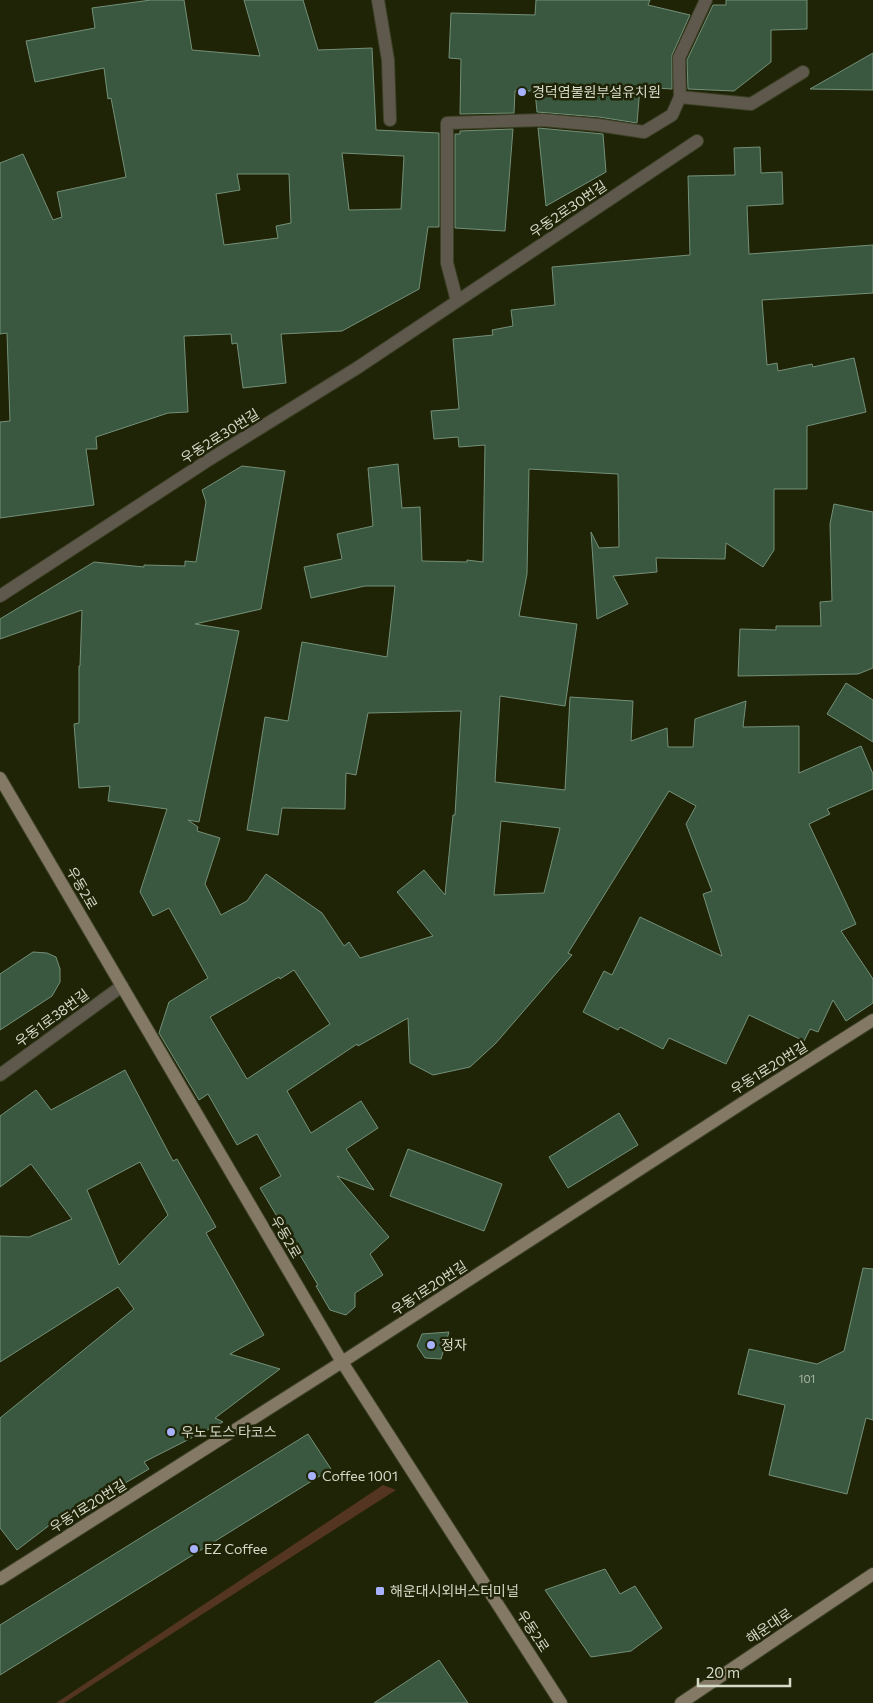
<svg xmlns="http://www.w3.org/2000/svg" width="873" height="1703" font-family="Commissioner,'Noto Sans KR',sans-serif">
<style>
.green{fill:#533521}
.building{fill:#39583f;stroke:#749078;fill-rule:evenodd}
.lines{fill:none;stroke-linecap:round;stroke-linejoin:round}
.lane-casing{stroke:#3d4126;stroke-width:14}
.street-casing{stroke:#3d4126;stroke-width:14}
.secondary-casing{stroke:#3d4126;stroke-width:14}
.lane{stroke:#5f594d;stroke-width:12}
.street{stroke:#5f594d;stroke-width:12}
.secondary{stroke:#837965;stroke-width:12}
.poi-dot{fill:#a7b1fc;stroke:#202407;stroke-width:2}
.labels{text-anchor:middle;stroke-width:5;stroke-linejoin:round;paint-order:stroke}
.number-label{font-size:11px;fill:#aeb9a6}
.poi-label{font-size:14px;fill:#d5d9c8;stroke:#202407;text-anchor:start}
.street-label{font-size:14px;fill:#d5d9c8;stroke:#202407}
</style>
<rect width="100%" height="100%" fill="#202407"/>
<path class="green" d="M383 1485 396 1490 64 1703H56Z"/>
<path class="building" d="M151 0H184L192 50 260 56 244 0H303L318 50 372 48 376 130 439 133V227H428L419 289 342 331 281 334 286 383 243 388 237 343 232 344 231 334 184 336 188 412 168 413 96 437 97 449H86L94 505 0 518V422L10 421 7 333 0 334V163L23 154 53 220 62 217 57 192 126 177 111 98 108 99 104 68 35 82 26 41 95 28 92 8ZM342 153 404 156 401 209 349 210ZM237 174H289L291 223 276 226 278 238 224 245 216 194 240 190Z
M536 0H650L648 5 690 15 672 55V89L640 87 637 123 599 117 537 112 535 91H515L514 113 460 114 461 59 449 58 451 13 535 15Z
M726 0H807V29L771 30V62L734 91 688 89 687 60 713 5H726Z
M873 53V90L810 89Z
M538 128 603 134 606 172 546 206Z
M513 129 505 231 455 228V134H460V131Z
M760 147 761 173 782 172 783 204 747 206 749 254 873 245V293L762 300 767 365 777 363 778 371 812 364 813 367 854 358 866 412 807 426V489H774V550L763 567 726 543 725 559 656 558 657 572 613 576 628 604 597 619 591 532 599 548 619 547 618 474 529 469 527 574 519 616 577 624 565 706 500 696 495 782 565 790 570 697 633 701 631 741 667 728 668 747H693L695 719 746 701 743 727 799 726V773L861 746 873 774V789L827 809 830 814 809 824 856 924 841 931 873 979V1003L846 1021 833 1000 818 1032 810 1029 804 1041 749 1015 726 1064 669 1038 663 1049 620 1027 618 1030 583 1012 604 971 612 975 640 917 722 956 703 894 712 891 686 824 696 806 669 791 568 953 572 955 496 1043 470 1067 433 1075 410 1063 408 1018 358 1046 357 1044 287 1091 311 1133 361 1101 378 1128 346 1149 374 1190 337 1176 389 1237 370 1254 383 1275 355 1293V1307L346 1315 330 1310 316 1286 318 1285 260 1188 281 1176 257 1134 237 1145 208 1094 199 1100 159 1033 169 1002 208 978 169 908 153 916 140 892 167 809 108 801 110 786 79 788 74 724 79 723V666H80L82 610 0 639V619L94 562 144 567V565L185 566V561L196 562 206 502 202 490 242 466 285 471 261 609 195 624 239 631 199 822 188 820 198 827 197 831 220 838 205 884 221 915 247 901 266 874 322 913 344 946 349 942 360 958 433 936 397 892 424 870 445 895 453 815H455L461 711 368 713 356 775 346 773 345 809 282 808 278 835 247 830 265 717 288 721 302 642 387 657 395 586H365L311 598 304 567 342 559 337 534 373 526 368 468 398 464 402 508 420 507 422 561 467 562V560L483 562 485 445 459 447 458 437 434 439 431 411 459 409 453 339 493 335 492 330 513 326 511 310 555 305 552 267 690 255 688 176 735 175 734 148ZM501 821 560 828 544 893 494 895ZM294 970 330 1024 247 1079 210 1017 279 977 280 979Z
M834 504 873 512V668L858 674 738 676 740 629 776 630V626H821L820 602 832 601 830 524Z
M846 683 873 700V742L827 714Z
M33 952 47 953 56 957 60 969V982L52 996 0 1030V974Z
M125 1070 173 1161 177 1159 216 1227 206 1233 264 1335 230 1354 280 1369 215 1418 223 1422 144 1462 149 1469 71 1515 68 1511 17 1550 0 1528V1418L134 1309 118 1287 0 1362V1236L29 1237 72 1219 31 1164 0 1187V1116L36 1090 51 1110ZM140 1162 168 1215 119 1265 87 1190Z
M619 1113 638 1145 568 1188 549 1157Z
M408 1149 502 1184 484 1231 390 1196Z
M863 1268 873 1269V1420L866 1418 847 1494 769 1475 785 1405 738 1394 749 1349 817 1364 844 1351Z
M449 1332 441 1359 425 1358 417 1346 422 1334Z
M308 1434 331 1469 0 1675V1625Z
M605 1569 620 1594 635 1586 662 1628 631 1651 591 1657 545 1590Z
M439 1660 468 1703H374Z"/>
<g class="lines">
<defs>
<path id="lane" d="M378 0 388 60 390 120
M680 97 751 104 803 72
M457 301 447 263V123L543 120 598 125 644 132 672 115 680 97 679 58 706 0"/>
<path id="street" d="M0 596 210 459 357 368 697 141
M0 1075 122 986"/>
<path id="secondary" d="M0 778 342 1362 561 1703
M0 1579 342 1362 750 1098 873 1020
M681 1703 873 1574"/>
</defs>
<use href="#lane" class="lane-casing"/>
<use href="#street" class="street-casing"/>
<use href="#secondary" class="secondary-casing"/>
<use href="#lane" class="lane"/>
<use href="#street" class="street"/>
<use href="#secondary" class="secondary"/>
</g>
<g class="poi-dot">
<circle cx="522" cy="92" r="5"/>
<circle cx="431" cy="1345" r="5"/>
<circle cx="171" cy="1432" r="5"/>
<circle cx="312" cy="1476" r="5"/>
<circle cx="194" cy="1549" r="5"/>
<rect x="375" y="1586" width="10" height="10" rx="2.5"/>
</g>
<g class="labels">
<g class="number-label">
<text x="807" y="1383">101</text>
</g>
<g class="poi-label">
<text x="532" y="97">경덕염불원부설유치원</text>
<text x="441" y="1350">정자</text>
<text x="181" y="1437">우노 도스 타코스</text>
<text x="322" y="1481">Coffee 1001</text>
<text x="204" y="1554">EZ Coffee</text>
<text x="390" y="1596">해운대시외버스터미널</text>
</g>
<g class="street-label">
<text transform="translate(568 209) rotate(-34)" y="5">우동2로30번길</text>
<text transform="translate(220 436) rotate(-32)" y="5">우동2로30번길</text>
<text transform="translate(82 888) rotate(60)" y="5">우동2로</text>
<text transform="translate(52 1018) rotate(-36)" y="5">우동1로38번길</text>
<text transform="translate(769 1068) rotate(-32)" y="5">우동1로20번길</text>
<text transform="translate(286 1237) rotate(60)" y="5">우동2로</text>
<text transform="translate(429 1288) rotate(-33)" y="5">우동1로20번길</text>
<text transform="translate(88 1506) rotate(-32)" y="5">우동1로20번길</text>
<text transform="translate(769 1626) rotate(-34)" y="5">해운대로</text>
<text transform="translate(533 1631) rotate(57)" y="5">우동2로</text>
</g>
</g>
<path d="M698 1678v8h92v-8" fill="none" stroke="#d5d9c8" stroke-width="2.5"/>
<text x="706" y="1678" font-size="15" fill="#d5d9c8" stroke="#202407" stroke-width="4" paint-order="stroke">20 m</text>
</svg>
